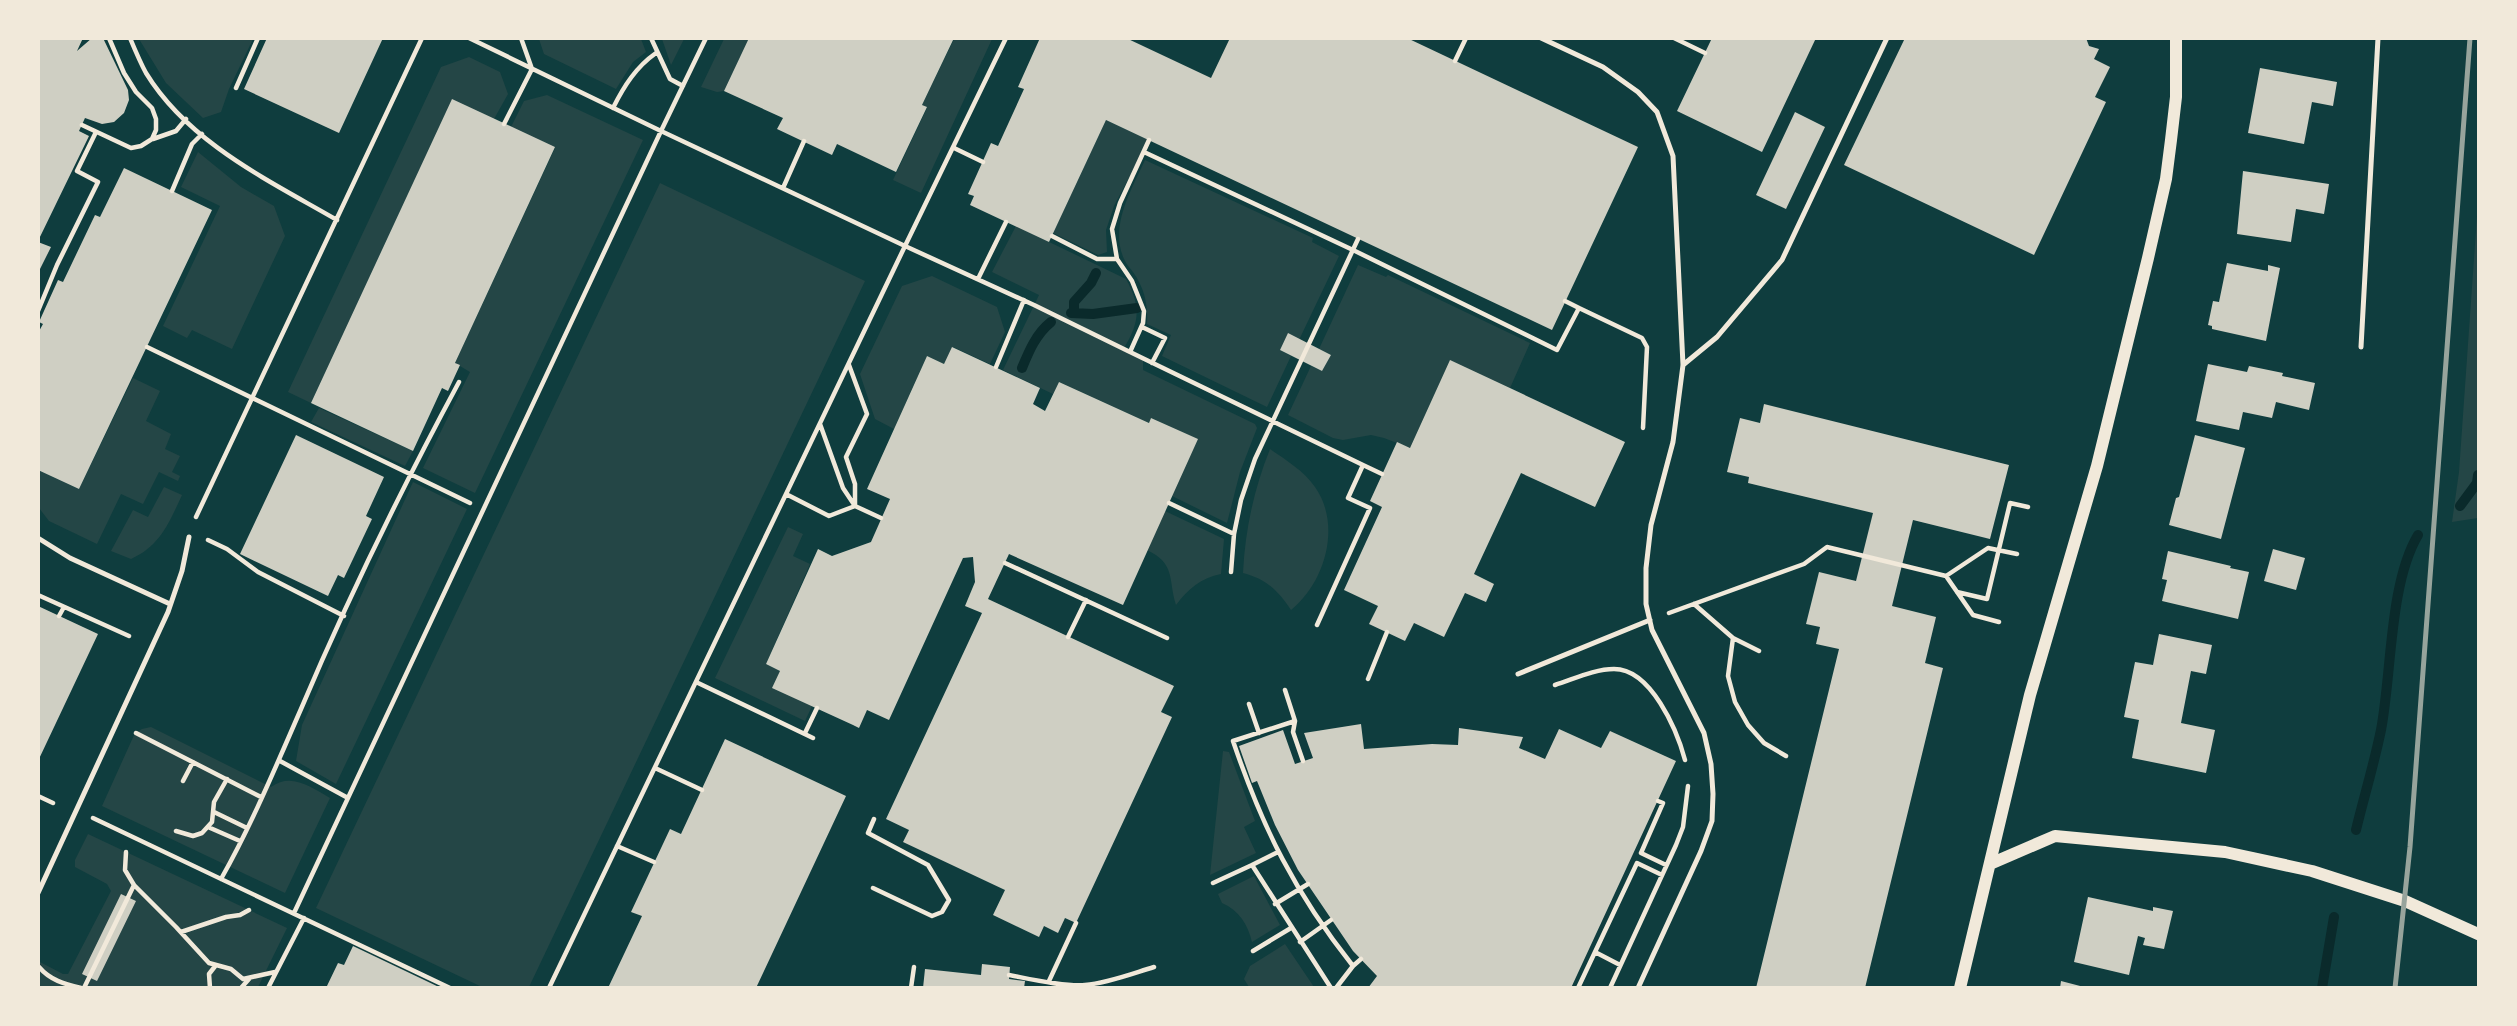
<svg xmlns="http://www.w3.org/2000/svg" width="2517" height="1026" font-family="'PT Serif',serif">
<style>
.green{fill:#244646}
.lines{fill:none;stroke-linecap:round;stroke-linejoin:round}
.stream{stroke:#0a2a2b;stroke-width:10}
.building{fill:#cfcfc3}
.path{stroke:#f1e9da;stroke-width:4.5}
.service{stroke:#f1e9da;stroke-width:5}
.tertiary{stroke:#f1e9da;stroke-width:12}
.rail{stroke:#97a49c;stroke-width:5}
</style>
<rect width="100%" height="100%" fill="#0f3d3e"/>
<path class="green" d="M139 39H253L229 89 221 112 203 118 166 83Z
M539 39H641L646 52 633 62 616 89 544 54Z
M662 39H684L671 65Z
M724 39H749L724 91 717 92 701 87Z
M954 39H992L921 193 893 180 927 108 922 105Z
M469 57 500 72 508 94 494 119 452 100 311 403 288 392 441 67Z
M547 95 643 140 475 493 423 468 470 372 455 363 555 148 511 127 524 101Z
M1106 120 1149 140 1114 206 1106 230 1107 252 1098 255 1053 233Z
M198 152 241 187 274 206 285 236 232 349 192 330 187 338 163 326 220 206 181 187Z
M1145 160 1313 238 1312 242 1339 256 1299 340 1288 334 1280 350 1291 356 1267 407 1162 356 1171 335 1147 324C1148 305 1145 289 1133 272 1130 268 1126 264 1124 259 1109 226 1132 189 1145 160Z
M660 183 865 281 529 987H482L316 908Z
M2478 202V518L2452 522 2459 472Z
M1016 226 1126 279C1141 306 1140 322 1124 348L1143 358V370L1255 424 1257 428 1240 472 1227 523 1172 496 1197 439 1151 418 1149 423 1059 382 1053 394 1003 370 1039 295 992 272Z
M1358 265 1386 277 1388 275 1530 343 1510 388 1450 361 1410 448 1384 438 1371 435 1343 440 1333 438 1288 415 1311 366 1322 371 1331 355 1319 349Z
M932 276 997 307 1005 332 990 364 953 347 944 364 927 356 894 429 875 419 860 374 902 286Z
M133 378 160 391 146 421 171 434 165 449 180 456 172 472 180 476 178 481 159 472 143 504 121 494 97 544 49 521 39 508 38 470 79 489Z
M319 408 413 451 405 466 311 422Z
M1270 449C1286 460 1304 471 1315 487 1342 525 1325 583 1291 610 1278 590 1266 579 1243 573 1245 530 1254 489 1270 449Z
M413 482 467 509 336 784 296 761 302 725Z
M164 487 182 495C169 523 160 546 131 559L111 551 133 510 148 517Z
M1165 511 1224 539 1221 574C1201 578 1188 589 1176 605 1168 579 1176 564 1147 550Z
M788 527 803 534 793 556 810 564 766 664 780 671 812 706 805 721 715 678Z
M151 727 271 787C291 772 311 787 330 798L285 893 102 806 135 733 142 729Z
M1223 751 1229 752 1255 821 1244 827 1256 853 1210 875Z
M88 834 287 928 258 987H39L38 961 63 974H68L111 891 107 884 75 867V860Z
M1254 876 1280 925 1252 942C1248 925 1239 910 1222 903L1218 894Z
M1285 944 1314 987H1249L1244 979 1250 966Z"/>
<g class="lines">
<path class="stream" d="M1074 312V302L1091 283 1096 273
M1071 313 1093 314 1137 308
M1022 368C1029 351 1036 334 1051 322
M2460 506 2477 483 2478 475
M2356 830C2364 797 2374 764 2381 730 2392 672 2389 584 2418 535
M2322 988 2334 917"/>
</g>
<path class="building" d="M38 38H83L77 51 92 38H103L128 90 129 100 124 113 114 122 102 124 85 118 79 131 89 136 38 241Z
M267 38H383L339 133 244 89Z
M749 38H954L922 105 927 107 896 172 837 144 832 155 796 138 777 129 783 118 724 91Z
M1040 38H1126L1211 78 1230 38H1407L1638 147 1552 330 1106 120 1049 242 970 205 974 196 968 194 991 143 998 146 1024 89 1018 87Z
M1712 38H1816L1762 152 1677 111Z
M1905 38H2086L2089 46 2099 49 2094 59 2110 67 2095 97 2106 102 2034 255 1844 165Z
M2260 68 2337 82 2333 106 2312 102 2304 144 2248 133Z
M452 99 555 147 455 363 460 365 448 391 442 388 413 451 311 403Z
M1795 112 1825 127 1786 209 1756 195Z
M124 168 212 210 79 489 38 470V333L43 324 39 322 58 280 63 282 95 215 100 217Z
M2243 171 2329 184 2324 214 2296 209 2291 242 2237 234Z
M38 242 51 247 38 273Z
M2227 263 2268 271V265L2280 268 2266 341 2212 329V326L2208 325 2213 301 2219 302Z
M1288 333 1331 355 1322 371 1280 350Z
M952 347 1040 388 1033 404 1045 411 1059 382 1149 423 1151 418 1198 439 1123 605 1009 554 988 599 1174 686 1161 712 1172 717 1076 923 1065 918 1058 933 1044 926 1039 937 993 915 1005 890 903 842 909 830 886 819 982 613 965 606 975 582 973 557 963 558 889 720 867 710 859 728 853 725 772 688 780 671 766 664 818 549 832 556 871 542 890 499 867 489 927 356 944 364Z
M1450 360 1625 442 1595 507 1521 473 1474 574 1494 584 1486 602 1465 593 1444 637 1414 623 1405 641 1369 624 1378 606 1344 590 1382 507 1370 501 1397 442 1410 448Z
M2208 364 2247 372 2249 366 2283 373 2282 376 2315 383 2309 410 2276 402 2272 418 2243 412 2239 430 2196 421Z
M1764 404 2009 465 1990 539 1913 520 1892 606 1936 617 1925 663 1943 668 1865 988H1756L1839 649 1816 644 1820 627 1806 624 1819 572 1856 581 1873 513 1748 483 1749 477 1727 472 1740 418 1760 423Z
M296 435 384 477 366 516 372 519 344 578 338 575 328 596 240 554Z
M2195 435 2245 448 2221 539 2169 525 2176 498 2179 497Z
M2273 549 2305 558 2296 590 2264 581Z
M2168 551 2231 566 2230 568 2249 572 2238 619 2162 601 2167 580 2162 579Z
M38 606 98 634 38 761Z
M2159 634 2212 645 2206 674 2191 671 2181 723 2215 730 2206 773 2132 758 2139 720 2124 717 2135 662 2153 665Z
M1361 724 1364 749 1432 744 1458 745 1459 728 1523 737 1519 748 1545 759 1559 729 1601 748 1610 731 1676 761 1571 988H1368L1377 976 1353 951 1298 870 1275 825 1257 781 1252 783 1239 746 1283 730 1295 764 1313 758 1304 733Z
M725 739 846 796 756 988H608L642 916 631 912 670 829 681 834Z
M121 894 136 901 97 981 82 974Z
M2088 897 2153 911V907L2173 911 2164 949 2143 945 2145 938 2138 936 2129 975 2074 962Z
M353 946 441 988H326L338 963 344 965Z
M982 964 1010 967 1009 979 1025 981 1024 988H923L925 969 981 975Z
M2061 981 2084 987V988H2060Z"/>
<g class="lines">
<path class="path" d="M130 38C135 50 140 62 146 73 189 143 268 180 337 220
M469 38 661 131 706 38
M651 38 670 79 683 86
M1006 38 905 246 1034 305 1130 352
M1674 38 1705 53
M1455 61 1466 38
M236 88 258 38
M613 108C624 86 636 67 656 53
M504 124 532 69 521 38
M82 125 131 148 141 146 152 139 156 130V119L152 108 136 92 124 73 109 38
M153 139 176 131 186 119
M1149 140 1120 203 1112 229 1117 259 1132 281 1144 311 1143 323 1130 352 1363 465 1348 498 1370 508 1317 625
M954 148 983 162
M1144 152 1353 250 1557 350 1579 308 1642 338 1647 347 1643 428
M783 188 804 141
M172 191 192 144 202 134
M1052 236 1097 259H1117
M978 279 1006 222
M1565 301 1579 308
M38 311 57 265 98 182 77 171 96 132
M1142 327 1165 338 1152 363
M147 347 470 503
M996 367 1024 300
M820 424 843 488 855 506 881 518
M1363 465 1382 474
M786 494 829 516 855 506V484L846 457 867 414 849 365
M1169 503 1234 534
M196 517 422 38
M208 540 227 549 258 572 344 616
M1005 563 1167 638
M1231 572 1234 534 1241 500 1255 459 1358 239
M1946 576 1988 548 2017 554
M1957 592 1987 599 2010 503 2028 507
M38 595 129 636
M1694 604 1733 638 1759 651
M1669 613 1804 564 1827 547 1946 576 1973 615 1999 622
M59 616 64 607
M1068 637 1086 600
M1733 638 1728 676 1735 702 1748 725 1764 743 1786 756
M1368 679 1387 632
M696 682 813 738
M1555 685C1574 679 1595 669 1614 669 1651 669 1677 730 1685 760
M1285 690 1295 721 1293 732 1303 761
M1249 704 1259 733
M1295 721 1233 741C1263 829 1295 893 1353 966L1361 959
M136 733 261 797
M805 733 817 708
M280 761 348 798
M655 768 702 790
M183 781 193 762
M38 796 53 803
M1658 801 1663 803 1641 853 1666 865
M214 812 247 828
M93 818 450 988
M208 827 240 841
M176 831 193 836 202 833 212 822 214 802 227 779
M617 846 654 862
M126 852 125 870 134 885 176 927 209 963 231 969 243 979 275 972
M1278 852 1252 865 1331 988
M221 879C252 824 276 766 301 709 348 598 402 488 459 382
M1213 883 1252 865
M873 888 932 916 942 912 949 900 928 865 868 833 874 819
M1275 904 1308 884
M294 913 661 131 905 246 549 988
M181 932 226 917 240 915 249 910
M1300 942 1331 920
M1253 951 1291 928
M1595 952 1620 965
M39 967C50 980 64 984 81 988
M1009 975C1030 979 1064 987 1085 985 1108 983 1131 974 1154 967
M1049 981 1076 923
M84 988 134 885
M210 988 209 974 216 965
M241 988 249 979
M268 988 304 918
M911 988 914 967
M1336 988 1353 966
M1578 988 1637 863 1662 875
M1610 988 1676 845 1683 827 1688 786"/>
<path class="service" d="M1541 38 1603 67 1638 92 1657 112 1673 156 1683 365 1673 442 1651 525 1646 568V604L1652 630 1704 733 1711 764 1713 794 1712 821 1701 851 1638 988
M2361 347 2378 38
M1683 365 1717 337 1782 260 1887 38
M38 538 70 558 170 604
M1518 674 1650 620
M38 893 168 612 182 571 189 537"/>
<path class="tertiary" d="M1990 864 2055 836 2225 852 2312 871 2405 901 2478 934
M1960 988 2030 695 2097 466 2148 258 2166 179 2171 140 2176 97V38"/>
<path class="rail" d="M2395 988 2410 847 2470 38"/>
</g>
<rect width="2517" height="1026" fill="none" stroke="#f1e9da" stroke-width="80"/>
</svg>
